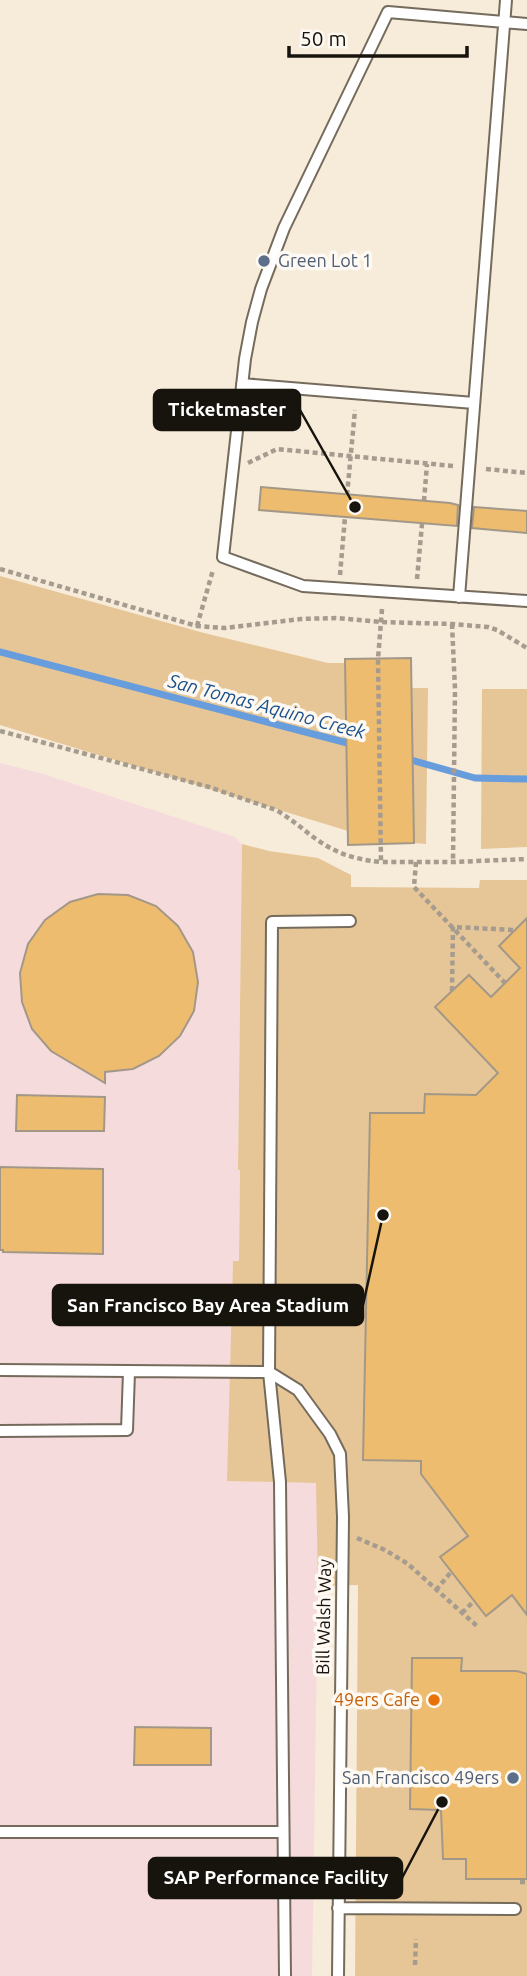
<svg xmlns="http://www.w3.org/2000/svg" width="527" height="1976" font-family="Ubuntu,sans-serif">
<style>
.industrial{fill:#f6dbdd}
.green{fill:#e6c697}
.lines{fill:none;stroke-linecap:round;stroke-linejoin:round}
.stream{stroke:#679ddc;stroke-width:7}
.building{fill:#eebc6f;stroke:#a39888;stroke-width:2}
.service-casing{stroke:#756b5c;stroke-width:14}
.path{stroke:#a59c8f;stroke-width:4.5;stroke-dasharray:5 3.5;stroke-linecap:butt}
.service{stroke:#fff;stroke-width:10}
.service-dot{fill:#5c6f8a;stroke:#fef9f2;stroke-width:2.5}
.food-dot{fill:#e8710a;stroke:#fef9f2;stroke-width:2.5}
.labels{text-anchor:middle;stroke-width:7;stroke-linejoin:round;paint-order:stroke}
.service-label{font-size:18px;fill:#4e5e75;stroke:#fef9f2;text-anchor:start}
.street-label{font-size:18px;fill:#17130d;stroke:#fef9f2}
.food-label{font-size:18px;fill:#c56008;stroke:#fef9f2;text-anchor:end}
.water-label{font-size:19px;font-style:italic;fill:#1a518c;stroke:#fef9f2}
.leader{fill:none;stroke:#17130d;stroke-width:2.5}
.callout-dot{fill:#17130d;stroke:#fef9f2;stroke-width:2.5}
.callout{fill:#17130d;stroke:#17130d;stroke-width:2.5}
.callout-label{font-size:19px;text-anchor:middle;font-weight:bold;fill:#fff}
</style>
<rect width="100%" height="100%" fill="#f7ebda"/>
<path class="industrial" d="M0 763 40 773 235 837 242 844 238 1169 240 1170 239 1261H233L228 1481 317 1483 318 1586 312 1976H0Z"/>
<path class="green" d="M0 576 204 633 328 663H345L348 831 0 725Z
M412 688H428L426 844 414 843Z
M482 689H527V847L481 849Z
M242 844 269 851 318 858 351 875V887L479 888 480 880H527V1976H355L358 1585 318 1586 316 1483 227 1481 233 1261H239L240 1170H238Z"/>
<g class="lines">
<path class="stream" d="M0 652 355 745
M404 758 475 778 527 779"/>
</g>
<path class="building" d="M261 487 450 503 458 505 457 526 259 510Z
M474 507 527 511V533L472 528Z
M411 658 414 843 348 845 345 659Z
M98 894 128 895 156 906 178 926 193 952 198 982 194 1011 180 1036 159 1056 133 1069 105 1072V1083L51 1051 32 1029 22 1002 20 973 28 944 45 920 70 902Z
M527 918V1615L512 1595 486 1616 440 1557 468 1536 421 1474V1461L363 1460 370 1113H424L425 1094 476 1095 498 1073 435 1007 469 975 491 997 520 968 499 946Z
M17 1095 105 1097 104 1131H16Z
M0 1167 103 1169V1254L3 1252V1250H0Z
M412 1658H462L461 1671H517L527 1674V1879H466V1859H443L441 1810 410 1809Z
M135 1727 211 1728V1765H134Z"/>
<g class="lines">
<defs>
<path id="service" d="M527 24 388 12 284 228 261 289 252 322 245 359 223 557 303 586 527 601
M242 384 474 403
M459 597 506 0
M0 1370 269 1372
M269 1372 298 1390 330 1434 340 1454 343 1517 338 1976
M0 1431 127 1430 129 1372
M0 1832H283
M338 1908 515 1909
M285 1976 280 1482 269 1372 272 922 350 921"/>
</defs>
<use href="#service" class="service-casing"/>
<path class="path" d="M248 463 277 449 453 466
M486 469 527 473
M347 495 355 410
M424 501 427 464
M0 569 197 626 225 628 301 619 336 618 381 622 452 624 488 627 497 630 527 648
M340 575 345 517
M417 579 422 524
M382 609 378 659 381 862H453L527 859
M452 624 455 689 453 862
M197 626 213 570
M0 731 209 787 276 810C288 817 298 825 308 833 332 852 351 859 381 862
M416 862 414 887 505 983
M452 991 453 927 515 930
M357 1538 385 1550 408 1564 478 1627
M436 1590 451 1572
M462 1613 474 1601
M520 1882H527
M415 1965 416 1939"/>
<use href="#service" class="service"/>
</g>
<g class="service-dot">
<circle cx="264" cy="261" r="7"/>
<circle cx="513" cy="1778" r="7"/>
</g>
<circle class="food-dot" cx="434" cy="1700" r="7"/>
<g class="labels">
<g class="service-label">
<text x="278" y="267">Green Lot 1</text>
<text x="499" y="1784" text-anchor="end">San Francisco 49ers</text>
</g>
<g class="street-label">
<text transform="translate(324 1617) rotate(-89)" y="6">Bill Walsh Way</text>
</g>
<g class="food-label">
<text x="420" y="1706">49ers Cafe</text>
</g>
<g class="water-label">
<text transform="translate(267 706) rotate(15)" y="7">San Tomas Aquino Creek</text>
</g>
</g>
<path class="leader" d="M355 507L300 410M383 1215L363 1305M442 1802L402 1878"/>
<g class="callout-dot">
<circle cx="355" cy="507" r="7"/>
<circle cx="383" cy="1215" r="7"/>
<circle cx="442" cy="1802" r="7"/>
</g>
<g class="callout">
<rect x="154" y="390" width="146" height="40" rx="7"/>
<rect x="53" y="1285" width="310" height="40" rx="7"/>
<rect x="149" y="1858" width="253" height="40" rx="7"/>
</g>
<g class="callout-label">
<text x="227" y="416">Ticketmaster</text>
<text x="208" y="1312">San Francisco Bay Area Stadium</text>
<text x="276" y="1884">SAP Performance Facility</text>
</g>
<path d="M289 46v10h178v-10" fill="none" stroke="#17130d" stroke-width="3.5"/>
<text x="300" y="46" font-size="21" fill="#17130d" stroke="#fef9f2" stroke-width="5" paint-order="stroke">50 m</text>
</svg>
